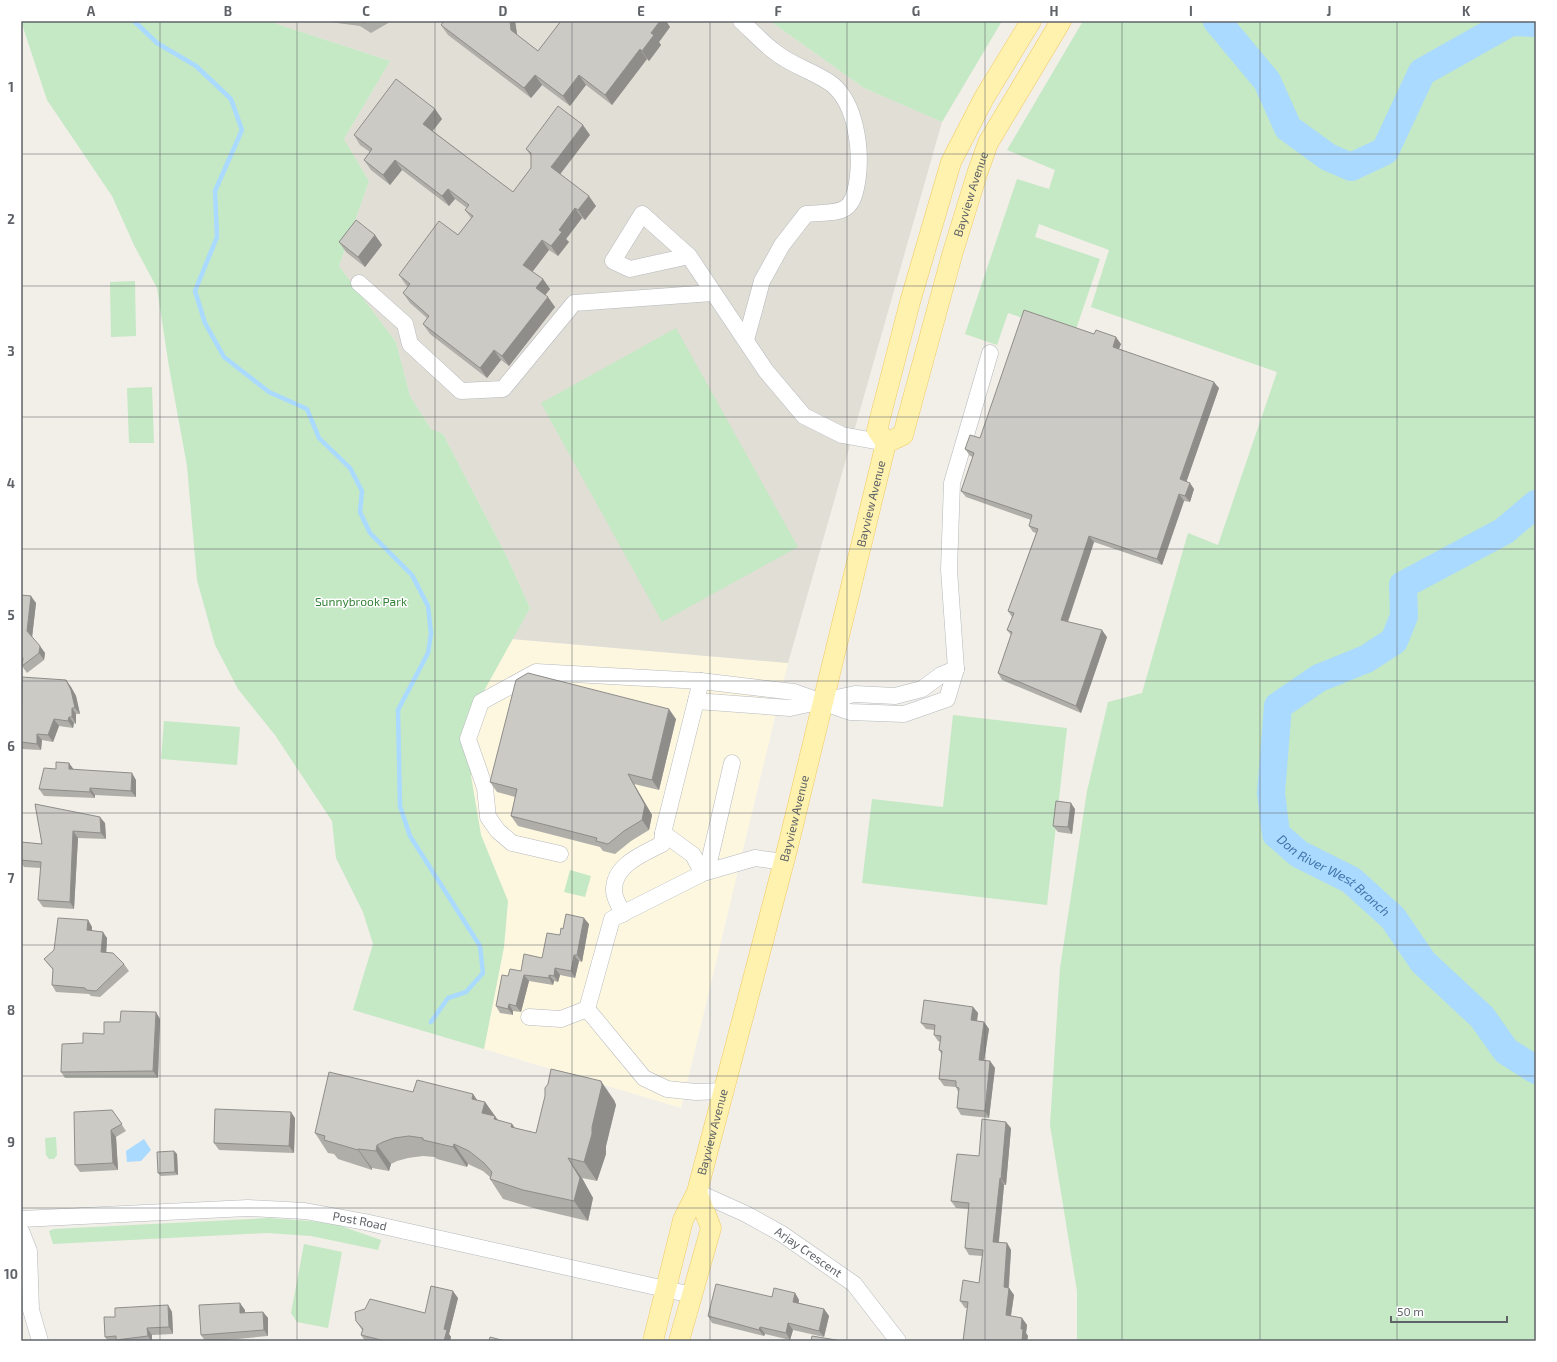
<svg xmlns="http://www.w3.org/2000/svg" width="1557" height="1362" font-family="'Exo 2',sans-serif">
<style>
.commercial{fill:#fef7e0}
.education{fill:#e1ded6}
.green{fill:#c5e8c5}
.water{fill:#aadaff}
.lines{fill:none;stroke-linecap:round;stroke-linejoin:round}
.stream{stroke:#aadaff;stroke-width:4.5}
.river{stroke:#aadaff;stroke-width:28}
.minor-casing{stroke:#b5b8bc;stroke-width:17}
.major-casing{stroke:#f2c960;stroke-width:21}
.minor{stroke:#fff;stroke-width:16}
.major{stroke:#fff2af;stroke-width:20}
.wall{fill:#afaea9}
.shaded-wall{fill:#8f8d8a}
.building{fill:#cccac5;stroke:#8f8d8a}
.grid{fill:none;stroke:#5f6368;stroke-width:1;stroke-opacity:0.55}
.labels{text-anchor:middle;stroke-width:3;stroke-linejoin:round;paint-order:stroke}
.street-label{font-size:12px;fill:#5f6368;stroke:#fff}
.park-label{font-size:12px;fill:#348238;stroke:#fff}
.water-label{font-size:13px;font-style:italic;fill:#4174aa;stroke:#fff}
.neatline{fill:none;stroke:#5f6368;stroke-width:1.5}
.grid-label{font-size:13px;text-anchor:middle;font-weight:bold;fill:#5f6368}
</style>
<rect width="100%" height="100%" fill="#f1efe8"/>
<path class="commercial" d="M512 639 788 663 681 1108 484 1049 504 947 508 901 481 835 471 776 474 708Z"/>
<path class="education" d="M268 21H770L864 88 942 122 788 663 512 639 530 608 507 557 443 434 431 429 410 396 396 342 339 266 369 181 344 139 390 61Z"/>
<path class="green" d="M21 21H268L390 61 344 139 369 181 339 266 396 342 410 396 431 429 443 434 507 557 530 608 474 709 471 776 481 835 508 901 504 947 484 1049 353 1010 373 944 363 912 336 858 332 821 275 735 238 689 215 645 197 580 187 466 169 367 157 288 134 245 112 196 47 100Z
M770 21H1002L942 122 864 88Z
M1083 21H1536V1341H1077V1291L1050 1125 1060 968 1087 791 1108 702 1142 693 1188 533 1218 545 1277 372 1091 307 1109 250 1039 224 1035 237 1100 259 1074 335 1008 313 997 345 965 334 1017 179 1049 189 1055 170 1007 150Z
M135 281 136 336 111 337 110 282Z
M676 328 798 547 662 622 541 403Z
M152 387 154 443H129L127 388Z
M953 715 1067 728 1047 905 862 883 872 799 943 807Z
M164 721 240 727 237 765 161 759Z
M570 870 591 876 585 897 564 892Z
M56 1137 57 1155 54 1159H49L46 1155 45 1138Z
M269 1218 311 1221 338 1225 381 1240 378 1250 311 1236 267 1233 53 1244 49 1231 54 1229Z
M304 1244 342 1252 328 1328 297 1322 291 1313Z"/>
<path class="water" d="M144 1139 151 1150 141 1161 127 1162 126 1151Z"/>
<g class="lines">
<path class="stream" d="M134 21 157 43 196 66 231 99 242 130 215 191 217 237 195 291 205 323 224 357 269 392 307 409 319 438 350 468 362 491 360 512 370 533 412 575 428 606 431 634 428 653 398 710 400 806 410 836 480 946 483 973 466 992 448 998 431 1022"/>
<g class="river">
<path d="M1217 21 1267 81 1288 128 1328 157 1351 167 1385 151 1422 72 1511 22 1536 23"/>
<path id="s1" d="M1536 504 1504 531 1403 585 1404 616 1394 641 1366 659 1319 678 1278 706 1271 793 1276 834 1299 854 1351 880 1393 918 1423 962 1482 1017 1506 1051 1536 1070"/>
</g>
<defs>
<g id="minor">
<path d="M741 21C752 31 763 43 775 52 792 66 816 72 833 85 856 105 861 148 858 176 853 217 841 211 806 214L782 245 762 281 746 340"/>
<path d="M689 256 630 269 613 261 642 214 689 256 766 371 804 416 842 435 886 443"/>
<path d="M359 283 405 324 410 344 461 391 503 389 574 303 712 293"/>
<path d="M701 681 794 692 850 712 904 714 947 699 956 669 949 570 952 483 990 353"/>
<path d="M696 701 790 708 855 694 895 696 922 689 941 675 956 669"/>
<path d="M560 854 512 843 498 831 488 817 485 788 468 739 481 702 536 672 701 681 663 833 693 855 703 873"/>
<path d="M707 871 732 763"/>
<path d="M623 914C620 907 614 898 614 891 613 865 643 854 662 844L663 833"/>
<path d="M529 1017 561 1019 587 1009"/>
<path d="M724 1091 696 1092 667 1089 644 1078 587 1009 612 919 703 873 755 858 784 862"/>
<path id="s2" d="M697 1192 746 1214 782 1234 854 1284 898 1341"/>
<path id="s3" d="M21 1219 248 1208 305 1211 365 1222 692 1295"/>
<path d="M21 1231 29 1251 31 1310 40 1341"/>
</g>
<g id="major">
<path id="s4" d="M886 443 903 435 952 255 977 174 988 143 1061 21"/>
<path id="s5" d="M653 1341 683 1220 697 1192 788 846 886 443 877 430 910 302 951 162 984 98 1031 21"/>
<path d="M679 1341 711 1228 697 1192"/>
</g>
</defs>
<use href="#minor" class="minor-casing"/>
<use href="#major" class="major-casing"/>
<use href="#minor" class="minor"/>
<use href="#major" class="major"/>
</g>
<path class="wall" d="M322 21H389L390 22 371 33 360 26Z
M444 21H515L517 35 538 51 561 21H666L670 27 659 42 661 45 649 61 647 59 612 105 586 85 570 106 542 85 531 98 448 35 441 25Z
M435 109 442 119 433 131 513 192 531 168V156L526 149 590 135 560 174 596 206 585 220 582 218 566 239 569 242 558 256 549 250 532 272 543 279 550 289 545 295 555 307 509 366 501 360 487 378 430 334 423 324 427 318 410 303 403 293 408 287 406 285 399 275 458 235 471 218 465 210 467 208 455 199 449 206 402 170 390 185 371 170 364 160 370 152 360 145 354 135Z
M375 235 382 245 365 267 346 252 339 242Z
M1094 334 1121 344 1119 349 1219 388 1186 482 1194 489 1190 502 1184 501 1162 565 1094 542 1068 622 1107 637 1081 713 1002 680 998 673 1011 635 1007 630 1012 617 1008 611 1036 533 1033 532 1029 526 1031 520 966 497 961 491 973 457 970 456 965 449 980 438Z
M21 595 36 603 32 637 45 653 44 660 27 673 22 666V664H21Z
M66 680 71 687 76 696 80 714H76V724L74 723 73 728 59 726 53 742 42 740 41 750 21 749V683Z
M676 719 659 790 634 784 652 815 649 830 631 841 615 854 603 851 600 847 518 826 511 816 515 797 497 792 490 782Z
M69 763 74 770 136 780V797L95 795V798L44 796 39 789 56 769Z
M35 804 105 823 106 839 78 838 74 909 43 907 38 900 41 868 24 867 21 862V842L42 844Z
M1075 809 1072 834 1058 832 1053 826Z
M88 920 92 927V931L107 938 106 952 124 964 129 971 100 997 91 996 89 994 56 992 52 985 53 970 44 959Z
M589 924 582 962 579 961 575 978 560 975 558 982 554 981 553 985 529 981 521 1012 513 1011V1015L500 1013 496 1006 508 976 521 971 542 958 560 935 563 929Z
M973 1007 978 1013 977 1021 984 1022 989 1029 984 1061H990L995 1068 989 1118 961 1115 957 1108 958 1092 956 1087 944 1086 939 1079 942 1055 939 1050 940 1042 938 1041 934 1035V1030L926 1029 921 1023Z
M160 1019 158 1078H65L61 1072 83 1043 104 1034 120 1022Z
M413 1092 473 1094 477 1100 485 1102 498 1120 512 1124 515 1128 536 1133 614 1100 616 1105 606 1146V1154L597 1181 582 1178 593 1198 588 1221 537 1209 503 1199 490 1179V1177L483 1171 468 1164 467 1167 437 1159 435 1157 423 1156 408 1158 397 1161 391 1164 389 1171 372 1168V1170L338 1159 334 1154 328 1153 315 1133Z
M112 1110 126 1131 116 1137 118 1170 80 1172 75 1165Z
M295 1118 294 1153 219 1150 214 1143Z
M1011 1128 1006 1185H1004L999 1242 1007 1243 1011 1250 1009 1288 1014 1295 1011 1316 1022 1318 1027 1325 1026 1333 1028 1336 1027 1341H963L967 1308H965L960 1301 979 1283 982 1256 969 1255 965 1248 969 1209 956 1208 951 1201 979 1156Z
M174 1151 177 1154 178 1175 161 1176 158 1173Z
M795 1293 799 1300V1303L824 1309 829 1316 824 1337 793 1330 790 1340 765 1334 764 1336 712 1323 708 1316 772 1297Z
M458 1298 449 1334 451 1337 450 1341H365L361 1335 362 1330 356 1321 425 1313Z
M168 1305 172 1312 173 1334 152 1335V1341H108L105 1337 115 1317Z
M245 1310V1313L263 1312 268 1318V1336L217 1341H205L201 1335Z"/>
<path class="shaded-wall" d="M510 21H515L518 40 511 30Z
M660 21H666L670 27 659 42 661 45 649 61 642 51 651 33Z
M640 49 647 59 612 105 605 95Z
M535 75 542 85 531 98 524 88Z
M579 75 586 85 570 106 563 96Z
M435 109 442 119 430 134 423 124Z
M583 125 590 135 558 177 551 167Z
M395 160 402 170 390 185 383 175Z
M448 189 455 199 449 206 442 196Z
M589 196 596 206 585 220 578 210Z
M575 208 582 218 566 239 569 242 558 256 551 246 559 230Z
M375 235 382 245 365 267 358 257Z
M542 240 549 250 530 275 523 265Z
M543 279 550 289 543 298 536 288Z
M548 297 555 307 509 366 502 356Z
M1116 337 1121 344 1117 353 1113 347Z
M494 350 501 360 487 378 480 368Z
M1214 382 1219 388 1185 486 1180 479Z
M1190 483 1194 489 1190 502 1185 496Z
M1179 494 1184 501 1162 565 1157 559Z
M1089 536 1094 542 1066 627 1061 620Z
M31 596 36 603 32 638 27 631Z
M1102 630 1107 637 1081 713 1076 706Z
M40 646 45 653 44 660 39 653Z
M66 680 71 687 76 696 80 714 75 708Z
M72 708 76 714V724L72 717Z
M669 709 676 719 659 790 652 780Z
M69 717 74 723 73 728 68 721Z
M54 719 59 726 53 742 48 735Z
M37 734 42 740 41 750 37 744Z
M69 763 74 770 69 769Z
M132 773 136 780V797L131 791Z
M628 774 634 784 652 815 649 830 642 820Z
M90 788 95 795V798L90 792Z
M1071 803 1075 809 1072 834 1068 827Z
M100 817 105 823 106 839 101 833Z
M73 831 78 838 74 909 70 902Z
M584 918 589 924 582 962 577 955Z
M88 920 92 927V937L87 930Z
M103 932 107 938 106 958 101 952Z
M574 955 579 961 575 978 571 971Z
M555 968 560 975 558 982 554 976Z
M524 975 529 981 521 1012 516 1006Z
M549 975 554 981 553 985 549 978Z
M509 1004 513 1011V1015L508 1009Z
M973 1007 978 1013 976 1027 971 1020Z
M156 1012 160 1019 158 1078 153 1071Z
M984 1022 989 1029 983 1067 979 1060Z
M990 1061 995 1068 989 1118 985 1111Z
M601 1081 614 1100 616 1105 606 1146V1154L597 1181 584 1162 592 1127Z
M473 1094 483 1109 485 1102 509 1136 496 1132 472 1099Z
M291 1112 295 1118 294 1153 289 1146Z
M1006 1122 1011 1128 1006 1185 1001 1179Z
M512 1124 525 1143 511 1127Z
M111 1130 116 1137 118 1170 113 1163Z
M454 1144 468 1164 467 1167 453 1147Z
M377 1145 391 1164 389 1171 376 1151Z
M358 1149 372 1168V1170L358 1150Z
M174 1151 177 1154 178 1175 175 1172Z
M568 1158 582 1178 593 1198 588 1221 574 1201Z
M1000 1178 1004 1185 998 1249 993 1242Z
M1007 1243 1011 1250 1008 1294 1004 1287Z
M1009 1288 1014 1295 1010 1321 1006 1315Z
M453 1291 458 1298 449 1334 451 1337 450 1341H444V1329Z
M795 1293 799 1300 797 1308 793 1302Z
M240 1303 245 1310V1320L240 1313Z
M168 1305 172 1312 173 1334 169 1327Z
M824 1309 829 1316 824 1337 819 1331Z
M263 1312 268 1318V1336L264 1330Z
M1022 1318 1027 1325 1026 1333 1028 1336 1027 1341H1022L1021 1329Z
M788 1323 793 1330 790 1340 786 1333Z
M760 1327 765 1334 764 1336 759 1330Z
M147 1328 152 1335V1341H151L148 1336Z"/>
<path class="building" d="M361 21H367L364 23Z
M444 21H510L511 30 538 51 561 21H660L651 33 654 35 642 51 640 49 605 95 579 75 563 96 535 75 524 88 441 25Z
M396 79 435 109 423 124 513 192 531 168V153L526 149 558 106 583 125 551 167 589 196 578 210 575 208 559 230 562 232 551 246 542 240 523 265 543 279 536 288 548 297 502 356 494 350 480 368 423 324 429 316 403 293 410 284 399 275 439 221 458 235 473 216 465 210 469 205 448 189 442 196 395 160 383 175 364 160 372 149 354 135Z
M356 220 375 235 358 257 339 242Z
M1024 310 1094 334 1096 330 1116 337 1113 347 1214 382 1180 479 1190 483 1185 496 1179 494 1157 559 1089 536 1061 620 1102 630 1076 706 998 673 1012 632 1007 630 1014 613 1008 611 1038 529 1029 526 1032 515 961 491 974 453 965 449 970 435 980 438Z
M21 595 31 596 27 631 40 646 39 653 22 666 23 658H21Z
M528 673 669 709 652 780 628 774 645 805 642 820 624 831 608 844 596 841 597 838 511 816 517 789 490 782 516 680Z
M22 677 66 680 71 690 75 708H72V717H69L68 721 54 719 48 735 37 734V744L21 742Z
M56 762 69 763V769L132 773 131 791 90 788V792L39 789 44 768 56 769Z
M1056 801 1071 803 1068 827 1053 826Z
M35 804 100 817 101 833 73 831 70 902 38 900 41 862 21 860V842L42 844Z
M566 914 584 918 577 955H574L571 971 555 968 554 976 549 975V978L524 975 516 1006 509 1004 508 1009 496 1006 502 975 508 976 510 969 521 971 524 954 542 958 547 933 560 935 561 928 563 929Z
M58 918 88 920 87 930 103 932 101 952 113 953 124 964 96 991 86 990 85 988 52 985 53 969 44 959 54 950Z
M924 1000 973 1007 971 1020 984 1022 979 1060 990 1061 985 1111 957 1108 959 1088 956 1087V1081L939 1079 942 1051 939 1050 941 1036 934 1035 935 1025 921 1023Z
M121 1011 156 1012 153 1071 61 1072 62 1044 83 1043V1033L104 1034V1022H120Z
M551 1069 601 1081 602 1085 592 1127V1134L584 1162 568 1158 580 1178 574 1201 523 1190 490 1179 492 1172 484 1163 469 1151 454 1144 453 1147 423 1140V1138L409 1136 394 1138 383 1142 377 1145 376 1151 358 1149V1150L324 1140 325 1136 315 1133 329 1072 413 1092 417 1080 473 1094 472 1099 485 1102 482 1113 495 1116 494 1119 512 1124 511 1127 536 1133 545 1096V1088L548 1084Z
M215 1109 291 1112 289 1146 214 1143Z
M112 1110 122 1124 111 1130 113 1163 75 1165 74 1112Z
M982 1119 1006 1122 1001 1179 1000 1178 993 1242 1007 1243 1004 1287 1009 1288 1006 1315 1022 1318 1021 1329H1023L1022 1341H963L968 1302 960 1301 963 1280 979 1283 983 1250 965 1248 969 1203 951 1201 957 1154 979 1156Z
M174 1151 175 1172 158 1173 157 1152Z
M716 1284 772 1297 774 1288 795 1293 793 1302 824 1309 819 1331 788 1323 786 1333 760 1327 759 1330 708 1316Z
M431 1286 453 1291 444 1329 447 1330 444 1341H403L400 1340V1341H385L361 1335 363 1329 356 1321 355 1312 365 1309 370 1299 425 1313Z
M240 1303V1313L263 1312 264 1330 201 1335 199 1305Z
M168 1305 169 1327 147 1328 148 1336 116 1340V1336L105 1337 104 1317H115V1308Z
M812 1336 842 1341H811Z
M490 1337 505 1341H489Z"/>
<path class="grid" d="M160 21V1341M297 21V1341M435 21V1341M572 21V1341M710 21V1341M847 21V1341M985 21V1341M1122 21V1341M1260 21V1341M1397 21V1341M21 154H1536M21 286H1536M21 417H1536M21 549H1536M21 681H1536M21 813H1536M21 945H1536M21 1076H1536M21 1208H1536"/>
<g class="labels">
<g class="street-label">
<text dy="4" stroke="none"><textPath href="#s4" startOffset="269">Bayview Avenue</textPath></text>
<text dy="4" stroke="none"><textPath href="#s5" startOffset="866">Bayview Avenue</textPath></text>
<text dy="4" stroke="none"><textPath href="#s5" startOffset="542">Bayview Avenue</textPath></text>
<text dy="4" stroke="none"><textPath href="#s5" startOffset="218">Bayview Avenue</textPath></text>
<text dy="4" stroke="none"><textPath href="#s3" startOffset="340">Post Road</textPath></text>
<text dy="4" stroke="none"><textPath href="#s2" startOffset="127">Arjay Crescent</textPath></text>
</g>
<g class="park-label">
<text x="361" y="606">Sunnybrook Park</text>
</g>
<g class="water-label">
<text dy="5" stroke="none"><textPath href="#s1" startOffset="548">Don River West Branch</textPath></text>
</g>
</g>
<rect width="1557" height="1362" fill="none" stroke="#ffffff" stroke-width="44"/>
<path d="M1391 1316v6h116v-6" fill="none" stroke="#5f6368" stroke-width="2"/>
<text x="1397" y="1316" font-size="12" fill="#5f6368" stroke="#ffffff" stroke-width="3" paint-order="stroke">50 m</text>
<rect x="22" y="22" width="1513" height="1318" class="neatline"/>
<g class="grid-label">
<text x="91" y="16">A</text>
<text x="228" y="16">B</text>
<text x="366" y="16">C</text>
<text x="503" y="16">D</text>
<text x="641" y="16">E</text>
<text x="778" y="16">F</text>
<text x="916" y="16">G</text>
<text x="1054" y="16">H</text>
<text x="1191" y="16">I</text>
<text x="1329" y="16">J</text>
<text x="1466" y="16">K</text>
<text x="11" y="92">1</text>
<text x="11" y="224">2</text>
<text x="11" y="356">3</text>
<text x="11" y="488">4</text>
<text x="11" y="620">5</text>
<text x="11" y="751">6</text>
<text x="11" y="883">7</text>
<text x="11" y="1015">8</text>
<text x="11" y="1147">9</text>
<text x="11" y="1279">10</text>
</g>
</svg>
